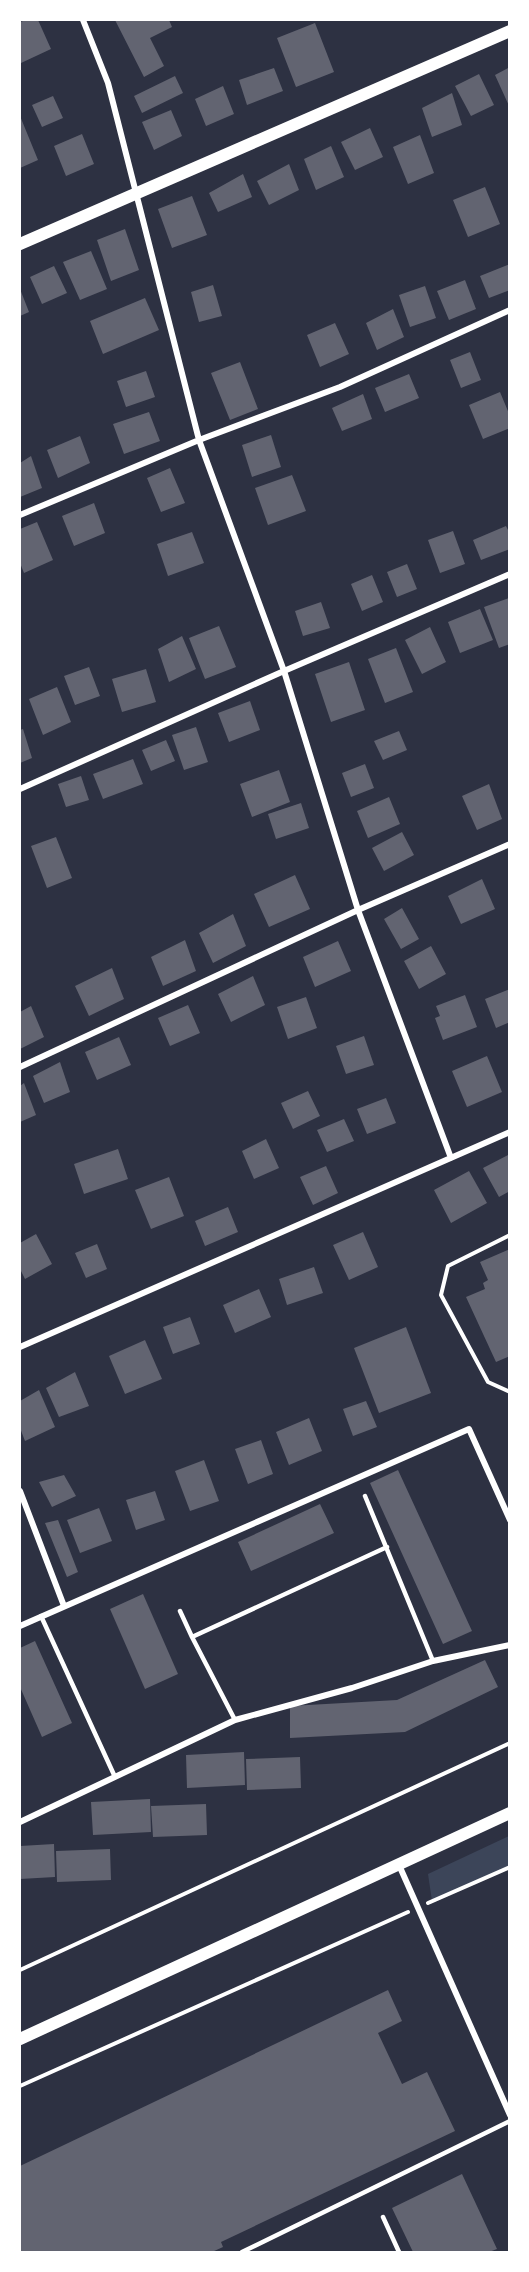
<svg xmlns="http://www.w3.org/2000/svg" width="529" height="2272" font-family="'Alegreya Sans',sans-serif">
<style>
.green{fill:#3c4559}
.building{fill:#626471}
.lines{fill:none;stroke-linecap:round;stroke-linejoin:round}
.path{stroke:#fff;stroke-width:4}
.service{stroke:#fff;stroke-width:4.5}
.minor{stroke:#fff;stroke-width:6}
.secondary{stroke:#fff;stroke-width:12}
</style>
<rect width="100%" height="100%" fill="#2d3142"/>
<path class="green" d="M509 1836V1867L432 1901 428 1874Z"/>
<path class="building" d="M26 20H38L51 49 21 63 20 22Z
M115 20H169L172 27 150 38 164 66 144 77Z
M315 23 334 72 296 87 277 38Z
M510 67V108L495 75Z
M274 68 283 91 247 105 239 80Z
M479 74 494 105 471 116 455 86Z
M175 76 183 93 142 113 134 96Z
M223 86 234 114 206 126 195 99Z
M452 93 462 125 432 137 422 108Z
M53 96 63 118 42 127 32 105Z
M171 110 182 136 154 150 142 122Z
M20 116 38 160 20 168Z
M370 128 383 157 355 170 341 142Z
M82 134 94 164 66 176 54 146Z
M420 135 434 173 408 184 393 147Z
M331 146 344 177 316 190 304 159Z
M289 164 299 190 269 205 257 181Z
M243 174 252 197 218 212 209 193Z
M485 187 500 224 468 237 453 200Z
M192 196 207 235 172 248 158 209Z
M125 229 139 270 111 281 97 240Z
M91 251 107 289 80 300 63 262Z
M510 264V290L489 298 480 276Z
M54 266 67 293 42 304 30 277Z
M465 280 476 309 449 320 437 291Z
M213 285 222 316 199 322 191 292Z
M425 286 436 318 410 327 399 295Z
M20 289 29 312 20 316Z
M145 298 159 330 103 354 90 321Z
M393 309 404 337 377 350 366 323Z
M335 323 349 354 320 367 307 335Z
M470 352 481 380 461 388 450 360Z
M240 362 258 409 230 420 211 373Z
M146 371 155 397 126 407 117 381Z
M409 374 419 398 385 412 375 388Z
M500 392 510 416V428L483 439 469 405Z
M363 394 372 419 342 431 332 408Z
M149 412 160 441 124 454 113 424Z
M271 435 281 467 252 477 242 445Z
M80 436 90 463 58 478 47 450Z
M31 456 42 488 20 497V463Z
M170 468 185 503 161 512 147 478Z
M292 475 306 511 268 525 255 488Z
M94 503 105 533 74 546 62 516Z
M37 522 53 560 24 573 20 563V529Z
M506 526 510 534V549L481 560 473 540Z
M453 531 465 564 440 573 428 540Z
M192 532 204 563 168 576 157 544Z
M407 564 417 589 397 597 387 572Z
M372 575 383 602 362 611 351 584Z
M509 598 510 644 499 648 484 607Z
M321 602 330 628 303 636 295 611Z
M480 609 493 640 460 653 448 622Z
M219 626 236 667 205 679 189 638Z
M430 627 446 662 422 674 405 640Z
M182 636 196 669 169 682 158 649Z
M396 648 413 692 385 703 368 659Z
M349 662 365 710 331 722 315 674Z
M89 667 100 696 75 705 64 676Z
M146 669 156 702 122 712 112 679Z
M57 687 71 722 43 735 29 699Z
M250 701 260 730 229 742 218 713Z
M196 727 208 762 184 770 172 735Z
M23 729 32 758 20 763V730Z
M399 731 407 750 383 760 374 741Z
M166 740 175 761 151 771 142 750Z
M133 759 143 784 103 799 93 774Z
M365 764 374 788 351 797 342 773Z
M279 770 290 802 252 817 240 784Z
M81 776 89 800 66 807 58 784Z
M489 784 502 819 477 830 462 796Z
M389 797 400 824 368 838 357 811Z
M301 803 309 828 276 839 268 814Z
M402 832 414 855 384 871 372 848Z
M56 837 72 878 47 888 31 846Z
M295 875 310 909 269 927 254 894Z
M482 879 495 909 461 924 448 896Z
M402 908 419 939 401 949 384 919Z
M233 914 246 946 213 963 199 933Z
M185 940 196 971 163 986 151 957Z
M338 941 351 971 315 987 303 957Z
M431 946 446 974 419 989 404 961Z
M112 968 124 999 89 1016 75 986Z
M253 976 265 1005 231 1022 218 994Z
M510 989V1022L496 1028 485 999Z
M465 995 477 1027 443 1040 435 1018 440 1016 436 1006Z
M306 997 317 1028 288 1039 277 1007Z
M188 1005 200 1033 170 1046 158 1018Z
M31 1006 44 1037 20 1049V1012Z
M364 1036 374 1065 346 1074 336 1046Z
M119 1037 131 1065 97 1080 85 1052Z
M487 1056 502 1092 467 1107 452 1071Z
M60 1062 70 1092 44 1103 33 1076Z
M24 1083 36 1115 20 1122V1086Z
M308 1091 320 1116 293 1129 281 1103Z
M386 1098 396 1123 367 1134 357 1109Z
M344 1119 354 1141 327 1152 317 1130Z
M266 1139 279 1168 254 1179 242 1151Z
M118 1149 128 1179 84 1194 74 1164Z
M510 1154V1191L499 1197 483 1168Z
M326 1166 338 1193 313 1205 300 1177Z
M469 1171 487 1203 451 1223 434 1190Z
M169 1177 184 1216 151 1229 135 1190Z
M228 1207 238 1232 205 1246 195 1221Z
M363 1232 378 1267 349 1280 333 1245Z
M36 1234 52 1264 25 1279 20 1269V1243Z
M97 1244 107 1269 86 1278 75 1253Z
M510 1249V1356L496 1362 466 1297 485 1289 483 1283 488 1280 480 1262Z
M314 1267 323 1293 287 1305 279 1279Z
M259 1289 271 1317 235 1333 223 1305Z
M190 1317 200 1344 173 1354 163 1327Z
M406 1327 431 1393 379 1413 354 1348Z
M145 1340 162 1379 125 1394 109 1356Z
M75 1372 89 1406 59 1417 46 1388Z
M39 1390 55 1427 25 1441 20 1428V1401Z
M366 1401 377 1427 353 1436 343 1409Z
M309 1418 322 1451 289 1465 276 1432Z
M261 1440 273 1474 248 1484 235 1449Z
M204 1460 219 1501 190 1511 175 1471Z
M398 1470 472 1631 443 1644 370 1483Z
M64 1475 76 1496 52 1507 39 1482Z
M155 1491 165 1520 136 1530 126 1500Z
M320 1504 334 1533 251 1571 238 1542Z
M99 1508 112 1541 80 1553 67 1520Z
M58 1520 78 1572 67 1577 45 1523Z
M143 1594 178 1674 145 1689 110 1609Z
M35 1641 72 1723 42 1737 20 1687V1648Z
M485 1660 498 1687 405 1732 290 1738V1706L397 1700Z
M244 1752 245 1785 187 1788 186 1755Z
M300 1757 301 1788 247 1790 246 1759Z
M150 1799 151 1832 93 1835 91 1802Z
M206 1804 207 1835 153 1837 151 1806Z
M54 1844 55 1877 20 1879V1846Z
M110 1849 111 1880 57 1882 56 1851Z
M388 1990 402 2021 378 2033 402 2084 427 2072 455 2131 221 2242 223 2247 212 2252H20V2166Z
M462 2174 497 2249 489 2252H413L392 2208Z"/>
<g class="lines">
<path class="path" d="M510 1235 448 1266 441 1295 488 1382 510 1392
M428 1903 510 1867
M20 1970 510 1743
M20 2086 408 1912"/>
<path class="service" d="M365 1496 433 1661
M180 1611 192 1637
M41 1616 115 1777
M235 1720 192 1637 387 1547
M383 2217 399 2252
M242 2252 510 2121"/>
<path class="minor" d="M83 20 108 83 199 440 284 671 358 910 451 1158
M20 515 199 440 340 387 510 310
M20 789 284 671 510 574
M20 1067 358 910 510 844
M20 1347 510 1132
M20 1491 64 1606
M20 1626 469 1429 510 1520
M20 1822 235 1720 352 1688 433 1661 510 1645
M399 1865 510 2115"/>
<path class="secondary" d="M20 244 510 31
M20 2039 510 1813"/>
</g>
<rect width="529" height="2272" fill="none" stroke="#ffffff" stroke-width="42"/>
</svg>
